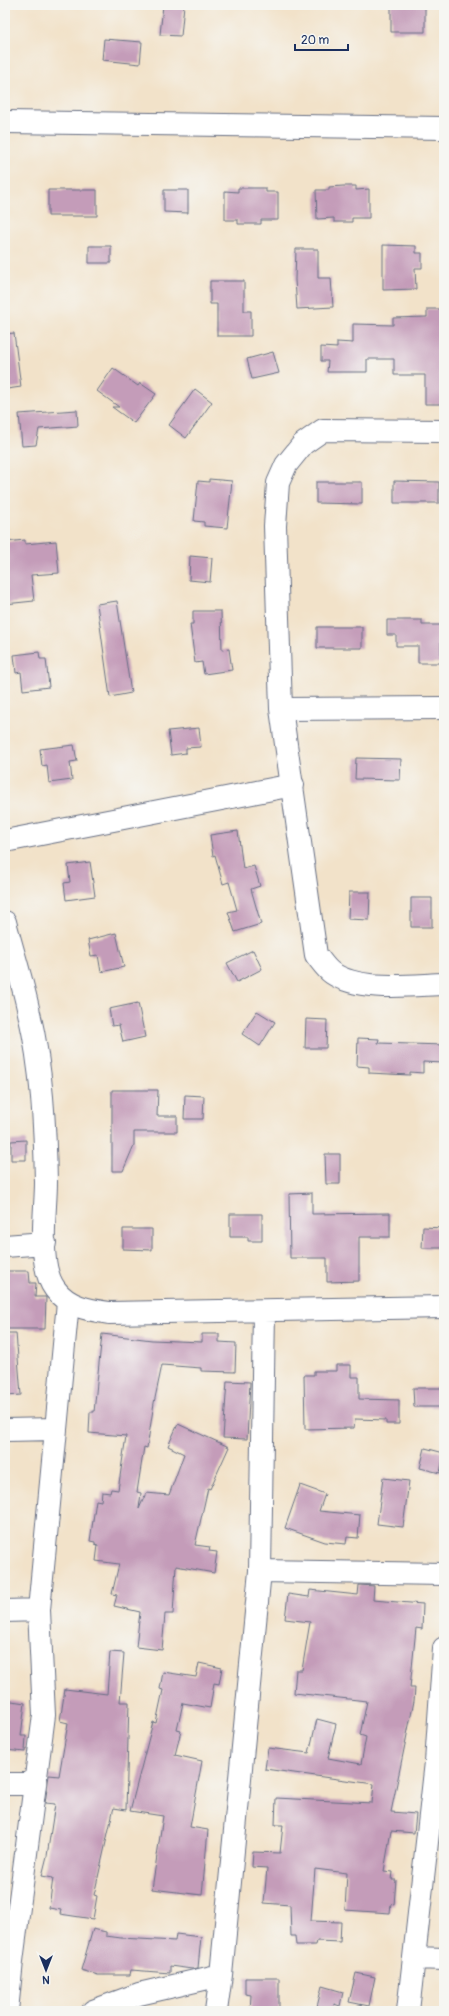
<svg xmlns="http://www.w3.org/2000/svg" width="449" height="2016" font-family="Pangolin,sans-serif">
<style>
.building{fill:#c49cb9}
.lines{fill:none;stroke-linecap:round;stroke-linejoin:round}
.minor-casing{stroke:#666e83;stroke-width:24}
.minor{stroke:#fff;stroke-width:22}
</style>
<rect width="100%" height="100%" fill="#f6f6f2"/>
<filter id="ink" filterUnits="userSpaceOnUse"><feTurbulence type="fractalNoise" baseFrequency=".025" numOctaves="2"/><feDisplacementMap in="SourceGraphic" scale="8" xChannelSelector="R" yChannelSelector="G"/><feConvolveMatrix kernelMatrix="1 2 1 2 8 2 1 2 1" color-interpolation-filters="sRGB"/></filter>
<filter id="wash" filterUnits="userSpaceOnUse"><feTurbulence type="fractalNoise" baseFrequency=".012" numOctaves="4" result="noise"/><feDisplacementMap in="SourceGraphic" scale="16" xChannelSelector="R" yChannelSelector="G"/><feGaussianBlur stdDeviation="0.9" result="paint"/><feColorMatrix in="noise" values="0 0 0 0 0 0 0 0 0 0 0 0 0 0 0 0 0 1.4 0 .05"/><feComposite in="paint" operator="in"/></filter>
<g filter="url(#wash)">
<rect width="100%" height="100%" fill="#f2e2c9"/>
<g id="blocks">
<path class="building" d="M163 5H184L181 36 160 35Z
M391 5H425V32H391Z
M104 39 142 42 140 64 102 60Z
M343 186H356V190L369 189V218H352V222H334V218L317 219 316 190H329V187Z
M238 188H266V192H278V220H261V224H238V220H225V191L238 192Z
M48 190H97V216H48Z
M164 190H188V213L164 212Z
M383 245 416 246V253H422V268H415L416 289 383 290Z
M89 246H111V263H89Z
M296 249H318V278H331L333 307 297 309 295 280Z
M210 281H244V311H251V336H217V304H210Z
M427 309H444V404H425V375H394V359H367V372H327L328 361H321V347L337 348V342L353 343V324L393 325V318L427 317Z
M14 333 21 387 7 389 5 375V334Z
M273 352 279 373 252 379 247 359Z
M113 368 138 386 140 383 156 394 134 423 112 407H119L97 391Z
M195 389 212 402 186 438 169 425Z
M77 410 78 426 39 429 36 445 22 446 19 414Z
M209 479 232 481 227 528 204 526V522L194 521 198 481 209 482Z
M394 481 439 482V503H394Z
M316 482H362V504L316 503Z
M25 540V544L56 541 59 573 31 575 34 601 5 604V542Z
M190 556 212 558 210 582 189 580Z
M117 601 131 693 110 697 97 604Z
M193 611H221L222 650 229 649 232 670 204 674 202 662 195 663 190 624H193Z
M387 620H422V625H441V663H418V646H396V635H387Z
M317 627H362V648H317Z
M39 652 40 659H46L49 687 23 690 21 672 16 673 14 655Z
M199 728 201 747 186 748V753L171 755 168 731Z
M74 745 77 761 70 762 72 780 49 783 47 765 42 766 40 749Z
M356 758 401 759 400 780 355 779Z
M238 831 243 869 254 866 260 886 251 889 261 924 235 932 228 912 237 910 229 882 223 884 215 855 213 856 210 835Z
M90 862 95 896 66 900 64 883 70 882 68 865Z
M349 892H370L369 920 348 919Z
M411 898H432V927H411Z
M116 933 124 967 101 972 98 955 91 956 88 940Z
M253 950 262 969 237 982 227 963Z
M138 1003 145 1037 123 1042 119 1025 112 1026 109 1009Z
M257 1011 275 1022 260 1046 242 1034Z
M306 1019 327 1020 326 1048H305Z
M358 1038 379 1039 378 1043 444 1045V1063L423 1062V1073L410 1072V1075L369 1073V1067L357 1066Z
M112 1090H158L157 1116H177V1132H134V1145L123 1171H112Z
M185 1095 204 1096 203 1119H184Z
M26 1140V1160H11V1141Z
M325 1154H340V1184H326Z
M312 1193V1214L390 1213V1237H359V1281L327 1282V1258H290L289 1194Z
M230 1214H262V1241H248V1237H230Z
M423 1227 444 1228V1248H422Z
M123 1229H152V1250L123 1249Z
M5 1271H29L30 1283H36L35 1297H46L45 1329H5Z
M5 1333H16L21 1395 5 1396Z
M102 1334 152 1340 202 1342V1334H219V1342L236 1343 235 1372 201 1371V1368L162 1365 154 1403 147 1448 144 1447 137 1492 141 1493 139 1509 146 1493 169 1495 184 1454 168 1446 178 1424 229 1447 210 1489 208 1488 195 1545 210 1547 209 1551 217 1552 214 1573 176 1566 173 1614H165L162 1650 136 1647 140 1612 114 1606 117 1595 112 1594 119 1564 96 1561 98 1545 95 1544V1542L90 1541 96 1500 101 1501 102 1492 110 1493 111 1489 118 1490 126 1436 89 1433 90 1412H94Z
M336 1365H351V1377H359V1399L399 1400V1424H386V1420L355 1419 354 1428 305 1429 304 1375H314V1371H336Z
M227 1381 250 1382 247 1439 223 1438Z
M413 1388H442V1407H414Z
M425 1448 444 1453 440 1473 420 1468Z
M383 1478 409 1481 403 1527 377 1524Z
M300 1485 325 1494 319 1511 360 1515 358 1538 347 1537 346 1544 325 1542 285 1528Z
M359 1585 374 1586 373 1600 423 1604 422 1629 416 1628 410 1688H415L414 1701 391 1812 416 1814 414 1833 391 1831 384 1871 393 1872 392 1880H396L394 1905 391 1904 390 1913 345 1910 347 1873 315 1869 311 1921 341 1922 340 1942 317 1941 316 1945H296L295 1936H291L290 1905 264 1903 267 1868 252 1867 253 1852 280 1853 283 1825H275L276 1798 372 1803 374 1784 265 1769 268 1748 309 1753 317 1719 336 1724 328 1758 361 1764 366 1737 360 1735 367 1701 294 1693 296 1670H302L310 1622 285 1619 288 1594 309 1597 310 1590 358 1595Z
M110 1652 124 1653 120 1702H129L126 1810 114 1808 113 1811 94 1895 97 1896 93 1919 60 1914 61 1910 49 1908 53 1878 42 1876 47 1856 55 1804 45 1803 49 1775 59 1776 68 1723 60 1721 65 1689 107 1694Z
M199 1663 222 1668 219 1684 214 1683 210 1708 183 1703 177 1730 181 1731 175 1755 202 1761 190 1827 208 1830 202 1895 152 1889 163 1816 130 1811 153 1722 156 1723 163 1690 160 1689 163 1672 196 1677Z
M5 1700 25 1703 21 1736H26L25 1752 5 1750Z
M93 1929 106 1932V1936L121 1938 175 1941 176 1934 201 1937 198 1968 192 1969 170 1966V1973L131 1970 130 1975H98L81 1970Z
M356 1973 375 1977 369 2006 349 2002Z
M245 1978H279V2011H250L251 1995 245 1994Z
M322 1986 343 1992 340 2006 334 2004 332 2011H316Z"/>
</g>
</g>
<g filter="url(#ink)">
<use href="#blocks" fill-opacity="0" stroke="#666e83" stroke-width="1"/>
<g class="lines">
<defs>
<path id="minor" d="M5 122 444 128
M444 431 323 430 303 444 286 465 278 483 275 526 281 709 316 955C321 961 326 969 332 973 360 992 411 985 444 984
M281 709 444 708
M5 841 293 785
M5 922C13 953 23 983 29 1013 42 1068 45 1126 46 1182 46 1212 37 1265 55 1289 68 1307 89 1310 109 1313L444 1307
M5 1246 45 1243
M5 1430 56 1429
M260 1571 444 1574
M5 1611 39 1610
M5 1784H34
M415 1958 444 1959
M7 2011 12 1961 44 1715 39 1610 68 1302
M93 2011 139 1994 221 1975
M216 2011 221 1975 260 1571 264 1311
M408 2011 436 1762 444 1648"/>
</defs>
<use href="#minor" class="minor-casing"/>
<use href="#minor" class="minor"/>
</g>
</g>
<rect width="449" height="2016" fill="none" stroke="#f6f6f2" stroke-width="20"/>
<g transform="translate(46 1970) rotate(180)" stroke="#f6f6f2" stroke-width="3" paint-order="stroke">
<path d="M0-3L7 15L0 10L-7 15Z" fill="#1b2f5e"/>
<text y="-6" font-size="11" font-weight="bold" text-anchor="middle" fill="#1b2f5e">N</text>
</g>
<path d="M295 44v6h53v-6" fill="none" stroke="#1b2f5e" stroke-width="2"/>
<text x="301" y="44" font-size="12" fill="#1b2f5e" stroke="#f6f6f2" stroke-width="3" paint-order="stroke">20 m</text>
</svg>
